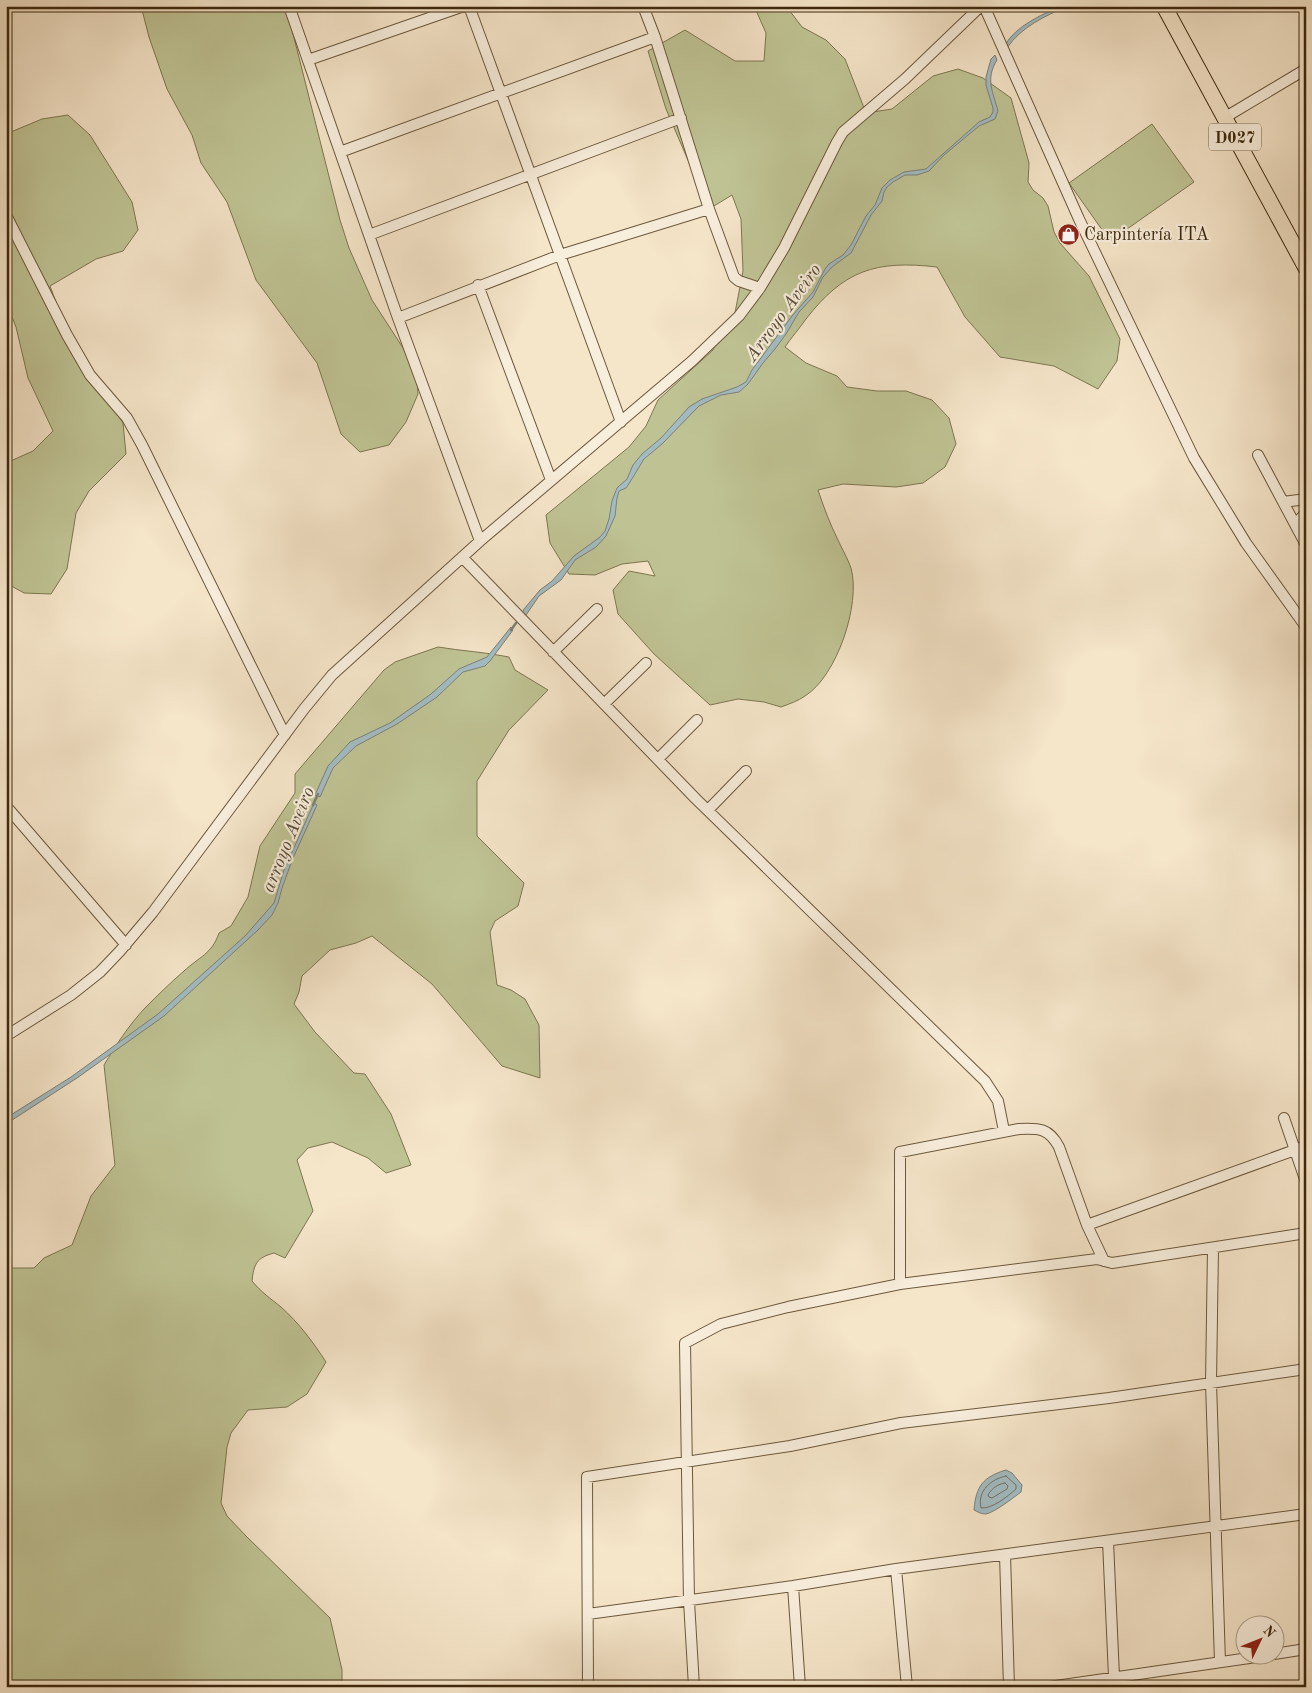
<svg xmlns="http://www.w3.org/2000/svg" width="1312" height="1693" font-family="'Old Standard TT',serif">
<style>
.green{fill:#bfc394;stroke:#7e7650}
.water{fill:#a3bcc2;stroke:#7b817a}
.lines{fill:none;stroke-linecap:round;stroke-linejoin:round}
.shore{stroke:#707268;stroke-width:1}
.stream{stroke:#7b817a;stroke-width:2.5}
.street-casing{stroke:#6c583c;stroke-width:12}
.primary-casing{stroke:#3e290d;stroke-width:17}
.street{stroke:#f8eedc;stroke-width:10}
.primary{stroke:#f5e5c9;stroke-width:15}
.labels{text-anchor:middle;stroke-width:4.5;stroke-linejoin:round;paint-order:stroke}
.shield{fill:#f8eedc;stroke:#76644b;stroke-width:1}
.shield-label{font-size:16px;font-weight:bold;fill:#3e290d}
.poi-label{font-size:18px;fill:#3e290d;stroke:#f8eedc;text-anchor:start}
.water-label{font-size:19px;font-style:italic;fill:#574e3a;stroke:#f8eedc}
</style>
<rect width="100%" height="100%" fill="#f5e5c9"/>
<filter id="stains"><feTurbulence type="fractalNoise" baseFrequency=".004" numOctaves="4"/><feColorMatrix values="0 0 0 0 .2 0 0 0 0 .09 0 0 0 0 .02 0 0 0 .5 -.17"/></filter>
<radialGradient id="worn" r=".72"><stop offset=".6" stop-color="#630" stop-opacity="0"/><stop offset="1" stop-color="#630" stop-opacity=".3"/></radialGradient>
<path class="green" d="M141 6H286L340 220 349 248 372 300 416 368 418 394 406 422 389 445 360 452 341 434 317 363 256 280 227 202 201 163 192 135 167 89 149 37Z
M754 6H786L802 27 826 40 845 59 866 113 892 109 933 76 958 69 983 78 1011 98 1029 163 1028 182 1033 190 1043 198 1048 206 1054 232 1060 243 1089 276 1120 339 1117 361 1098 389 1054 366 1000 357 965 317 937 267C876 260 844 270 806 319 799 329 791 338 785 347L806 363 837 376 847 387 877 391H906L932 400 949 418 956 444 945 467 923 483 896 487 843 484 818 490C824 508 830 524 838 540 842 549 848 559 851 568 861 604 837 676 805 696 798 701 789 704 781 707L764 702 738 699 710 705 654 654 618 614 613 590 629 571 655 576 648 561 622 564 595 575 569 574 550 543 546 515 629 447 646 426 658 400 713 350 725 327 734 318 743 271 741 219 732 195 709 209 666 109 648 51 685 30 735 61H764L766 33Z
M68 115 90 135 132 202 138 230 123 251 96 259 50 286 74 351 108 398 123 423 126 454 89 491 76 513 67 569 51 594 24 593 6 583V463L33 451 53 431 28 378 16 327 6 302V134L42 119Z
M1152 124 1194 182 1110 241 1069 183Z
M438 647C462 651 485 652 509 657L515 670 548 690 509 730 477 781V836L524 883 518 906 495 921 490 932 497 985 511 990 525 999 539 1025 540 1078 502 1066 432 984 372 936 356 943 330 950 302 976 299 992 294 1004 315 1032 354 1073 365 1074 391 1114 411 1165 386 1173 368 1158 332 1142 308 1148 297 1160 313 1211 285 1258 274 1253C256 1258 254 1264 252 1281 261 1292 271 1299 281 1307 299 1323 313 1342 326 1362L307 1394 287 1407 248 1410 231 1433 227 1447 221 1503 227 1516 247 1537 330 1618 342 1670V1687H6V1268H34L44 1258 72 1245 91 1196 115 1165 104 1065C116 1045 129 1025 145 1008 157 996 170 983 184 971 199 957 212 954 219 933L231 926 248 897 260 846 295 793V774L384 670 395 662Z"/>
<path class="water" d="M1061 6H1068C1045 16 1021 27 1007 48L1005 45C1016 26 1041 15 1061 6Z
M995 55 997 60C985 79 993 92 998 111L995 119 979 126 944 155 929 171 917 175H905L893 182 887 187 884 192 882 201 871 215 851 253 832 267 823 277 813 297 799 312 786 334 775 349 763 363 748 384 739 392 721 395 699 406 662 444 644 459 630 482 626 488 619 491 617 498 615 516 606 536 596 547 575 560 561 580 539 596 524 618 521 616 524 609 540 590 552 581 574 556 600 537 605 531 609 519 612 501 617 488 627 479 633 465 642 454 661 438 689 407 702 399 737 387 746 382 752 370 792 316 813 292 825 269 829 264 843 255 851 245 866 216 875 205 882 188 890 180 904 172 926 169 979 122 990 117 993 112V108L986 85V77L991 59Z
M511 627 513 630 490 661 485 666 463 672 437 697 397 724 356 746 333 768 320 797 315 795 328 766 350 742 390 723 431 694 459 669 487 657Z
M314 803 317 805 293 858 282 888 278 903 272 915 258 930 164 1016 77 1078 6 1124V1118L71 1077 158 1014 245 936 274 903 284 870Z
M1006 1470 1012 1473 1022 1485 1021 1492C1013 1498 995 1512 986 1514 981 1514 978 1512 974 1510 976 1486 983 1477 1006 1470Z"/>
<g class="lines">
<path class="shore" d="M1006 1476 1016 1485V1489C1007 1497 992 1509 981 1508 977 1491 991 1479 1006 1476Z
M1005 1483 1008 1486 1007 1489 992 1498 989 1497 988 1495C992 1488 998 1484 1005 1483Z"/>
<path class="stream" d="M511 630 516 623
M313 805 318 794"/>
<defs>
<path id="street" d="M289 6 398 318 480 541
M469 6 621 422
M643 6 655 37 709 209 734 277 739 281 760 288
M984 6 1079 219 1194 458 1246 543 1306 627
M308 60 464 6
M1224 118 1306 69
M340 152 655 37
M6 215 67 335 90 375 127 418 142 445 285 735
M369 235 681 118
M478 285 551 480
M398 318 560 255 709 209
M1258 455 1306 545
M1283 502 1306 499
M1295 524 1306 513
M462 557 696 799 985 1081 998 1101 1004 1131
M553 652 597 609
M604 704 646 663
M658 759 697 720
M6 806 126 945
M708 810 746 771
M6 1036 71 995 100 972 120 951 153 912 304 709 332 675 480 541 692 361 739 316 760 288 784 248 837 142 843 132 905 79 981 6
M1284 1118 1306 1182
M1087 1225 1306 1146
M1213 1248 1211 1383 1220 1662
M900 1284V1152L1019 1129C1039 1128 1049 1128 1059 1147L1087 1225 1104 1261
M1108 1541 1114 1677
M1005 1555 1009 1687
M896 1569 907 1687
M793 1586 800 1687
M588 1614 793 1586 896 1569 1306 1514
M1274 1654 1306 1649
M588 1687 587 1477 790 1446 901 1423 1109 1398 1306 1369
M694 1687 689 1601 685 1343 721 1324 788 1307 900 1284 1097 1259 1112 1263 1306 1233
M1049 1687 1263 1656"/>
<path id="primary" d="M1164 6 1306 268"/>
</defs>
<use href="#street" class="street-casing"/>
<use href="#primary" class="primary-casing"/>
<use href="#street" class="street"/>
<use href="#primary" class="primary"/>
</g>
<defs>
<symbol id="shop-disc" viewBox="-11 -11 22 22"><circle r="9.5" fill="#8f2418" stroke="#f8eedc"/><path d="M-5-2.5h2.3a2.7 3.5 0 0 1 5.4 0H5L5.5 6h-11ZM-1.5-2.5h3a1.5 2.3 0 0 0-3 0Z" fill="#fff"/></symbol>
</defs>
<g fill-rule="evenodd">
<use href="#shop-disc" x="1056" y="222" width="25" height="25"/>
</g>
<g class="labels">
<rect class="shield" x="1209" y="123.5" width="52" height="27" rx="4"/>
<g class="shield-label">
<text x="1235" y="143">D027</text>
</g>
<g class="poi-label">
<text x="1084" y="240">Carpintería ITA</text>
</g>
<g class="water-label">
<text transform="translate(782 312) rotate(-54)" y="7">Arroyo Aveiro</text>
<text transform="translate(287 839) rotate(-68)" y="7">arroyo Aveiro</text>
</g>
</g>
<rect width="1312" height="1693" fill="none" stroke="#f5e5c9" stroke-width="25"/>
<rect x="8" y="8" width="1297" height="1678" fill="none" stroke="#3e290d" stroke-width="2.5"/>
<rect x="12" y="12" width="1287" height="1668" fill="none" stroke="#3e290d"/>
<g transform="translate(1260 1640) rotate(47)"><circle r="24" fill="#f8eedc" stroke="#ae9f89"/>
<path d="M0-4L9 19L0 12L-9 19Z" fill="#8f2418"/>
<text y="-8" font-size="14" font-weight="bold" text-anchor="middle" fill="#3e290d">N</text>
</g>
<rect width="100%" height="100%" filter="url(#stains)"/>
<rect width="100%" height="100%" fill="url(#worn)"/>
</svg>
